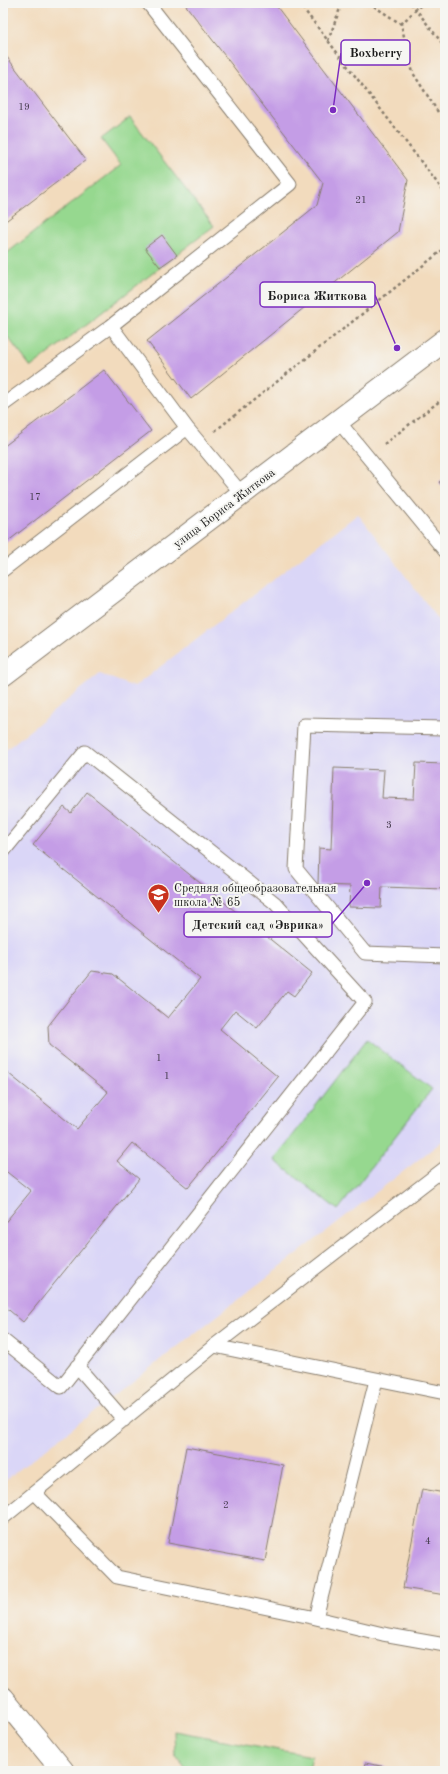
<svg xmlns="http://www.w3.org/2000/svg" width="448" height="1774" font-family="'Old Standard TT',serif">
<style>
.built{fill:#dad6f7}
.green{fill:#96d88f;stroke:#597a56}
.building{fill:#c49de6}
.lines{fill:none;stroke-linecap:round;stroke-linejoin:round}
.service-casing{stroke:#877c6c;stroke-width:15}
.minor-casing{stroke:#877c6c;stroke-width:24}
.path{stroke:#877c6c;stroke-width:2.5;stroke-dasharray:3 3;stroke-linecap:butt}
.service{stroke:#fff;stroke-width:13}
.minor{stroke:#fff;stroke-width:22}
.labels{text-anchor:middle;stroke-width:4;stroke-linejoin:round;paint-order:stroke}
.number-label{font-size:10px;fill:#463c4e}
.street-label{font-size:12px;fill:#1c1c1c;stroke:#f6f6f2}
.poi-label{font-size:12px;fill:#1c1c1c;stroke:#f6f6f2;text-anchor:start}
.leader{fill:none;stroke:#7b2cbf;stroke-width:1.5}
.callout-dot{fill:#7b2cbf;stroke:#f6f6f2;stroke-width:1.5}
.callout{fill:#f6f6f2;stroke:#7b2cbf;stroke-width:1.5}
.callout-label{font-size:13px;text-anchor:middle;font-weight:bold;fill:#1c1c1c}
</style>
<rect width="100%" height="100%" fill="#f6f6f2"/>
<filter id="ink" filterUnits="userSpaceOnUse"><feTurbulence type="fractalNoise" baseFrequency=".025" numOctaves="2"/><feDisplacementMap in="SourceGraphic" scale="8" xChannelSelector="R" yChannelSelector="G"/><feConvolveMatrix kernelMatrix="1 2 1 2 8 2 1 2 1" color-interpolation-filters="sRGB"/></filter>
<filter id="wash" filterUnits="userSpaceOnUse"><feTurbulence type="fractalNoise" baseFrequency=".012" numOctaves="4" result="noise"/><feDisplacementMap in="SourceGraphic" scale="16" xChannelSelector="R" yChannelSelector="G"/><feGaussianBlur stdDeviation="0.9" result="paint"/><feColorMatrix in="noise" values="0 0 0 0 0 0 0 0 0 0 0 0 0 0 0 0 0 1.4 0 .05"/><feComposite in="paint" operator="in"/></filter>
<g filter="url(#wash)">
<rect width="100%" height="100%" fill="#f2dbbd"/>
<path class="built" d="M358 514 445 628V1139L3 1482V752L100 674 134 687Z"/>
<path class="green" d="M130 117 214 226 31 367 3 331V256L121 165 101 139Z
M367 1039 432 1089 338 1210 274 1160Z
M174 1731 312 1756 309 1771H188L175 1754Z"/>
<g id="blocks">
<path class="building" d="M184 3H274L408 180 398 232 191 399 147 341 317 205 323 183Z
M3 52 86 160 3 223Z
M162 235 177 255 160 267 145 248Z
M104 370 151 431 3 545V447Z
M445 478V490L439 482Z
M416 763 445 764V889L382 887 381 908 349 907 350 886 318 885 319 848 331 849 334 768 384 770 382 798 414 799Z
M87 792 312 973 294 996 287 991 257 1028 235 1010 220 1029 278 1077 188 1188 132 1143 117 1161 139 1179 23 1322 3 1305V1225L31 1191 3 1169V1069L77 1129 108 1092 49 1045 48 1026 70 998 92 971 113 974 168 1018 200 979 33 845 64 807 71 813Z
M186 1447 283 1465 265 1561 168 1543Z
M422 1489 445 1493V1595L403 1588Z
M365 1763 403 1770 402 1771H363Z"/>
</g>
</g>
<g filter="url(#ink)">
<use href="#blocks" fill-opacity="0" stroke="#877c6c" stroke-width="1"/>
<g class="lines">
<defs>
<path id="service" d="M148 3 290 184 111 326 187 428 242 494
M3 405 111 326
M339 422 445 551
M3 570 187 428
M445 728 304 725 296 869 365 953 445 956
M3 852 85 752 275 903 365 1002 61 1387 3 1340
M214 1346 445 1393
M77 1366 124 1420
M35 1493 117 1577 316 1618 383 1634 445 1645
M3 1518 214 1346 445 1168
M316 1618 376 1380"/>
<path id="minor" d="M3 675 445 340
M3 1698 63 1771"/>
</defs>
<use href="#service" class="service-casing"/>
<use href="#minor" class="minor-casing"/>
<path class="path" d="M299 3 445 193
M369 3 401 24 413 73 438 112 445 115
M411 3 445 47
M3 7 8 3
M401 24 423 3
M328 41 342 3
M215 431 445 248
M384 444 445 397"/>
<use href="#service" class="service"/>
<use href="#minor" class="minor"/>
</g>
</g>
<defs>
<symbol id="school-pin" viewBox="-11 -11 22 30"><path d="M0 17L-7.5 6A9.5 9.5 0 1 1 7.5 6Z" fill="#c8321e" stroke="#f6f6f2"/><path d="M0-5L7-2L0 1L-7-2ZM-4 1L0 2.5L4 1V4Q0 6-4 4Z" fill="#fff"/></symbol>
</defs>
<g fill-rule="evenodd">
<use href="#school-pin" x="146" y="882" width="25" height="34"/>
</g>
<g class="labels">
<g class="number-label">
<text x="24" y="110">19</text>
<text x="361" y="203">21</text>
<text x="35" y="500">17</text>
<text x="389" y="828">3</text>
<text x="159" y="1061">1</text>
<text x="167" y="1079">1</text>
<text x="226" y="1508">2</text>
<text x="428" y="1544">4</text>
</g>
<g class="street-label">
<text transform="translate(224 508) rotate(-37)" y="4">улица Бориса Житкова</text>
</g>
<g class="poi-label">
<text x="174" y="892">Средняя общеобразовательная<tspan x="174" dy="14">школа № 65</tspan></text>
</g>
</g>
<path class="leader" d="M333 110L341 53M397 348L375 295M367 883L332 924"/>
<g class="callout-dot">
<circle cx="333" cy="110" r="4"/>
<circle cx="397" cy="348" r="4"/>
<circle cx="367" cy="883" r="4"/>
</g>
<g class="callout">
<rect x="341" y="40" width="69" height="25" rx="4"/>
<rect x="260" y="282" width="115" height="25" rx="4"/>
<rect x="184" y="912" width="148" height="25" rx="4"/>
</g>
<g class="callout-label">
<text x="376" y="57">Boxberry</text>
<text x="317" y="300">Бориса Житкова</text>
<text x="258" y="929">Детский сад «Эврика»</text>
</g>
<rect width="448" height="1774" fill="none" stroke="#f6f6f2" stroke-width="16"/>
</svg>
